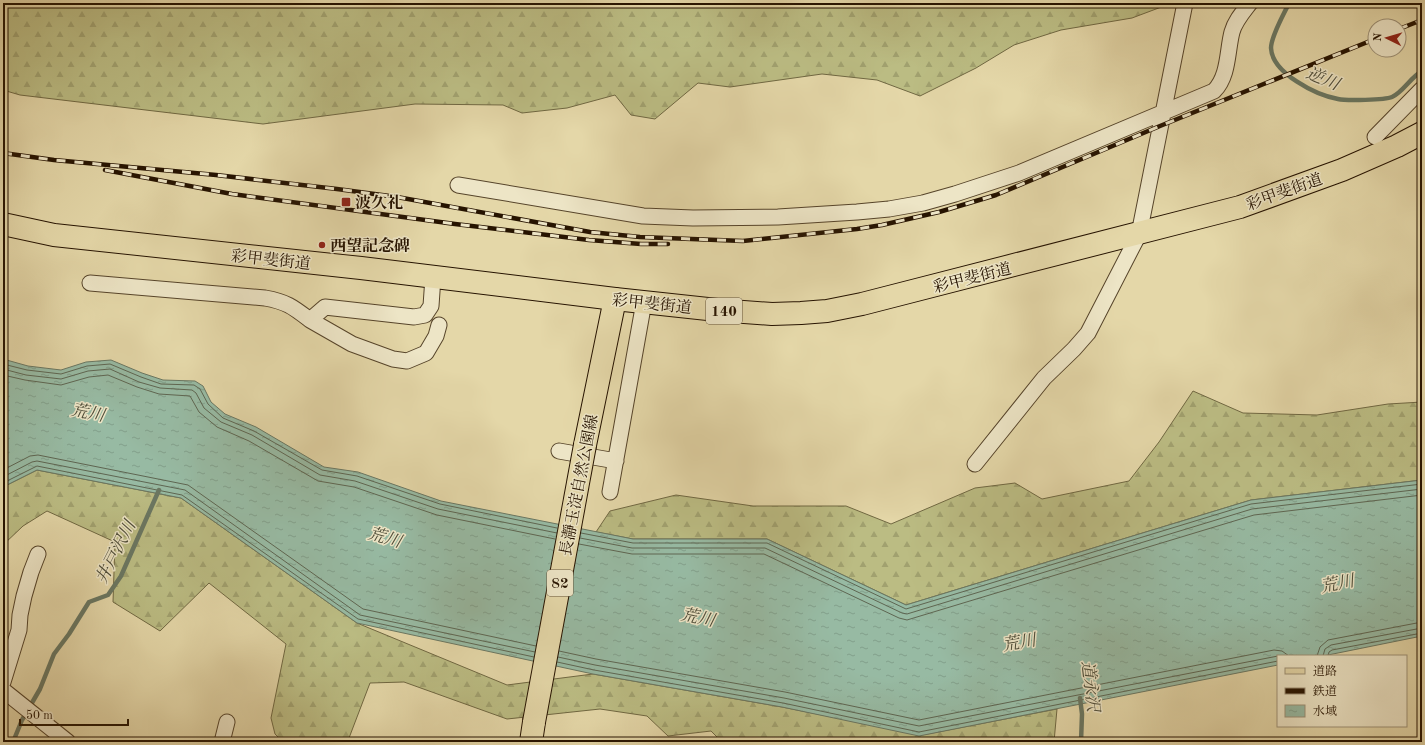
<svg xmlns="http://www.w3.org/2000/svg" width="1425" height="745" font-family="'Old Standard TT','Noto Serif JP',serif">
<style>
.forest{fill:url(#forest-firs);stroke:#706842}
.water{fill:url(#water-ripples);stroke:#6a7762}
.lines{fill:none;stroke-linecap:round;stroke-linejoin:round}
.shore{stroke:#5e6652;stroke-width:1}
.stream{stroke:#6a7762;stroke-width:4.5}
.minor-casing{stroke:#56442a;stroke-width:17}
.primary-casing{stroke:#261300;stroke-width:24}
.trunk-casing{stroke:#261300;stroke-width:24}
.minor{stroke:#ede5c6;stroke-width:15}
.primary{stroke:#e4d7a8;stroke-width:22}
.trunk{stroke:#e4d7a8;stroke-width:22}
.rail-casing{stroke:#261300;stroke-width:4.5}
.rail{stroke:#ede5c6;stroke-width:3;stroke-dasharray:9;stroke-linecap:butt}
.primary-bridge-casing{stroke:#261300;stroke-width:24;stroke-linecap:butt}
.primary-bridge{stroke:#e4d7a8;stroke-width:22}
.poi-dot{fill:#8f2418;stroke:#ede5c6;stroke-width:1.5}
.labels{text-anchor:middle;stroke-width:3;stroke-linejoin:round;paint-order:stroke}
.shield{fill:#ede5c6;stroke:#62523b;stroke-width:1}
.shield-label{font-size:15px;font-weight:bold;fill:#261300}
.street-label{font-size:16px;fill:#261300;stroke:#ede5c6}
.poi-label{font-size:16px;font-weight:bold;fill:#261300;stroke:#ede5c6;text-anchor:start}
.water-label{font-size:17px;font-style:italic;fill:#4e4d39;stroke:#ede5c6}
</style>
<defs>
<pattern id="forest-firs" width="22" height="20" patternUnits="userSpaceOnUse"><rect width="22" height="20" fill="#bbbc83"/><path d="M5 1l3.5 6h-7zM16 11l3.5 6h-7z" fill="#a1a16f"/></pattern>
<pattern id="water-ripples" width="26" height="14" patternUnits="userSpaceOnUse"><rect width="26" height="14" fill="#97baa3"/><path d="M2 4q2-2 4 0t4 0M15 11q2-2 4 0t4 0" fill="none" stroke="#829f8b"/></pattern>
</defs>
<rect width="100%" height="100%" fill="#e4d7a8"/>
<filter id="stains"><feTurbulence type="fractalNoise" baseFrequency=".005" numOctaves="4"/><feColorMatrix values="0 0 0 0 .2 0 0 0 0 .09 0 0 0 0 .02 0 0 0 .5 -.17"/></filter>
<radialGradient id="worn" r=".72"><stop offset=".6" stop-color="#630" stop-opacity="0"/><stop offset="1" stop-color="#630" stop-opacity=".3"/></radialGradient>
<path class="forest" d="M3 3H1172L1132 18 1061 30 1014 45 976 68 920 96 877 80 822 74 730 87 698 83 655 119 631 115 615 95 567 108 522 113 503 105 415 104 263 124 20 95 3 90Z
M1193 391 1243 413 1317 415 1388 404 1422 402V480L1251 500 906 605 767 539H633L596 532 610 511 676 495 753 506H846L891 524 975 488 1015 483 1042 499 1129 481 1159 442Z
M37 470 181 498 357 623 507 685 593 674 782 707 922 735 1057 709 1054 742H722L711 731 668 736 647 716 600 709 507 719 404 682 370 683 349 738 346 742H283L275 734 271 718 286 644 209 583 160 631 113 602 115 542 47 511 23 526 3 545V487Z"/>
<path class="water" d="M3 359 28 366 61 370 86 362 111 360 142 373 163 380 195 381 203 386 211 402 225 414 256 427 324 467 358 472 441 501 633 539H767L906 605 1251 500 1422 480V636L1323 656H1278V665L919 736 782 707 593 674 357 623 181 498 37 470 3 487Z"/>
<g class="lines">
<path class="shore" d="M3 364 27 370 61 374 87 366 110 364 141 377 161 384 194 385 200 389 208 404 223 418 254 431 322 470 357 476 440 504 557 528
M3 369 26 375 61 379 88 371 110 369 139 382 160 388 192 390 196 393 204 408 221 422 252 435 320 475 355 481 438 509 557 533
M3 375 25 380 61 385 89 377 108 375 137 387 159 394 190 396 199 412 217 427 249 441 318 481 354 487 437 515 555 539
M3 470 30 456 38 455 188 485 363 609 536 646
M3 477 32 462 37 461 185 490 360 615 535 652
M3 483 37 466 182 495 358 619 534 657
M581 533 633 543H767L906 609 1251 504 1422 484
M580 538 632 548H765L902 613 907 614 1252 509 1422 489
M579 544 632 554H764L899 618 907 620 1254 515 1422 495
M559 651 596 659 785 692 919 720 1274 650 1282 651 1289 656
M1317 656 1320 647 1328 640 1422 622
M1323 656 1325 649 1331 645 1422 628
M1328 656 1329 652 1332 650 1422 633
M558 657 595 665 784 698 919 726 1278 656
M557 662 594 670 783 703 919 732 1278 661"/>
<path class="stream" d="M1289 3C1284 14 1271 36 1271 48 1272 73 1316 95 1338 99 1346 101 1385 100 1392 97 1403 92 1410 78 1422 71
M1080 698 1082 714 1081 742
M13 742 22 720 40 689 54 654 69 634 89 602 108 595 121 576 159 490"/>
<defs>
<path id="minor" d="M1375 137 1422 89
M458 185 643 216 693 218 778 217 857 212 889 209 923 203 955 194 1019 173 1214 91C1229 76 1227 51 1232 32 1235 21 1243 12 1250 3
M90 283 265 298C287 302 293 307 310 320L325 307 414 317 425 315 431 306 433 277
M310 320 352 344 393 359 407 361 426 353 436 336 439 325
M559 451 616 461
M975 464 1044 378 1074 349 1088 333 1139 234 1185 3
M610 492 644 302
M3 682 19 630 20 615 24 596 31 572 38 554
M3 690 68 742
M222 742 227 722"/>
<path id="primary" d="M585 445 615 299
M531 742 534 722"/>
<path id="trunk" d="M3 224 54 235 361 268 615 299 717 310 772 314 801 313 827 311 862 304 1240 207 1342 170 1397 146 1422 133"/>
</defs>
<use href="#minor" class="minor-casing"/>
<use href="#primary" class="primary-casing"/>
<use href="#trunk" class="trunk-casing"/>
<use href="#minor" class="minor"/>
<use href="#primary" class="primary"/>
<use href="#trunk" class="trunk"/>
<defs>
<path id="rail" d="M1399 29 1422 20
M3 153 54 160 216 175 337 189 397 197 590 232 640 237 743 241 857 229 882 225 939 212 996 195 1160 126 1375 39
M105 170 232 194 455 224 589 240 641 244H668"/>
</defs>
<use href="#rail" class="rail-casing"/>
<use href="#rail" class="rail"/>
<defs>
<path id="primary-bridge" d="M534 722 585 445"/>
</defs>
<use href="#primary-bridge" class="primary-bridge-casing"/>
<use href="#primary-bridge" class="primary-bridge"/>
</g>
<g class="poi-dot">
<rect x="341" y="197" width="10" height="10" rx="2"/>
<circle cx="322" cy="245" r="4"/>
</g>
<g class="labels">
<g class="shield">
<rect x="706" y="298" width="36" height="26" rx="3"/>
<rect x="547" y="570" width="26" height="26" rx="3"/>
</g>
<g class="shield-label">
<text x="724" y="316">140</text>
<text x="560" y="588">82</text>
</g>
<g class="street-label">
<text transform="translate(1284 191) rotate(-20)" y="6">彩甲斐街道</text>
<text transform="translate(271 259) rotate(6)" y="6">彩甲斐街道</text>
<text transform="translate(972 277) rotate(-14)" y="6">彩甲斐街道</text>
<text transform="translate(652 303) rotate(6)" y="6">彩甲斐街道</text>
<text transform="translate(578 485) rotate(-79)" y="6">長瀞玉淀自然公園線</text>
</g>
<g class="poi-label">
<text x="355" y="208">波久礼</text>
<text x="330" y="251">西望記念碑</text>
</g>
<g class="water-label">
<text transform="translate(1323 78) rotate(23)" y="6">逆川</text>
<text transform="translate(88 412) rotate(11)" y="6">荒川</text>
<text transform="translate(385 537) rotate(16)" y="6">荒川</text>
<text transform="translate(115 552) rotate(-63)" y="6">井戸沢川</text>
<text transform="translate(1337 583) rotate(-11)" y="6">荒川</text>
<text transform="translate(698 617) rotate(12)" y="6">荒川</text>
<text transform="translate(1019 642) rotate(-10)" y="6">荒川</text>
<text transform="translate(1091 686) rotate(83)" y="6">道永沢</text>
</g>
</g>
<rect width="1425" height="745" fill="none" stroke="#e4d7a8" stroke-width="16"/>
<rect x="4" y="4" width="1417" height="737" fill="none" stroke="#261300" stroke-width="2"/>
<rect x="8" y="8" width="1409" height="729" fill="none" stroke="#261300"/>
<rect x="1277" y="655" width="130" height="72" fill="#ede5c6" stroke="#9d9177"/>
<rect x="1285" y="668" width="20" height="6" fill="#e4d7a8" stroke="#9d9177"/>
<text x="1313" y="675" font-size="12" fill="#261300">道路</text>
<rect x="1285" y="688" width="20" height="6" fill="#261300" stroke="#9d9177"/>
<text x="1313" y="695" font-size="12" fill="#261300">鉄道</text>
<rect x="1285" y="705" width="20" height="12" fill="url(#water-ripples)" stroke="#9d9177"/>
<text x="1313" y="715" font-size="12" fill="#261300">水域</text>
<g transform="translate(1387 38) rotate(275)"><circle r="19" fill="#ede5c6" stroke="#9d9177"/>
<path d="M0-3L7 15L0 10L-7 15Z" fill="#8f2418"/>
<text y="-6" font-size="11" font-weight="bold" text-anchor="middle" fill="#261300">N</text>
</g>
<path d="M20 719v6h108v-6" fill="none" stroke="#261300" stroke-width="2"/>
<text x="26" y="719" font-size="12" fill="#261300" stroke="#ede5c6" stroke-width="3" paint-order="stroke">50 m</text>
<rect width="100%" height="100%" filter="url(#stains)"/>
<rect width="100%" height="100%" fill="url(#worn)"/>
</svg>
